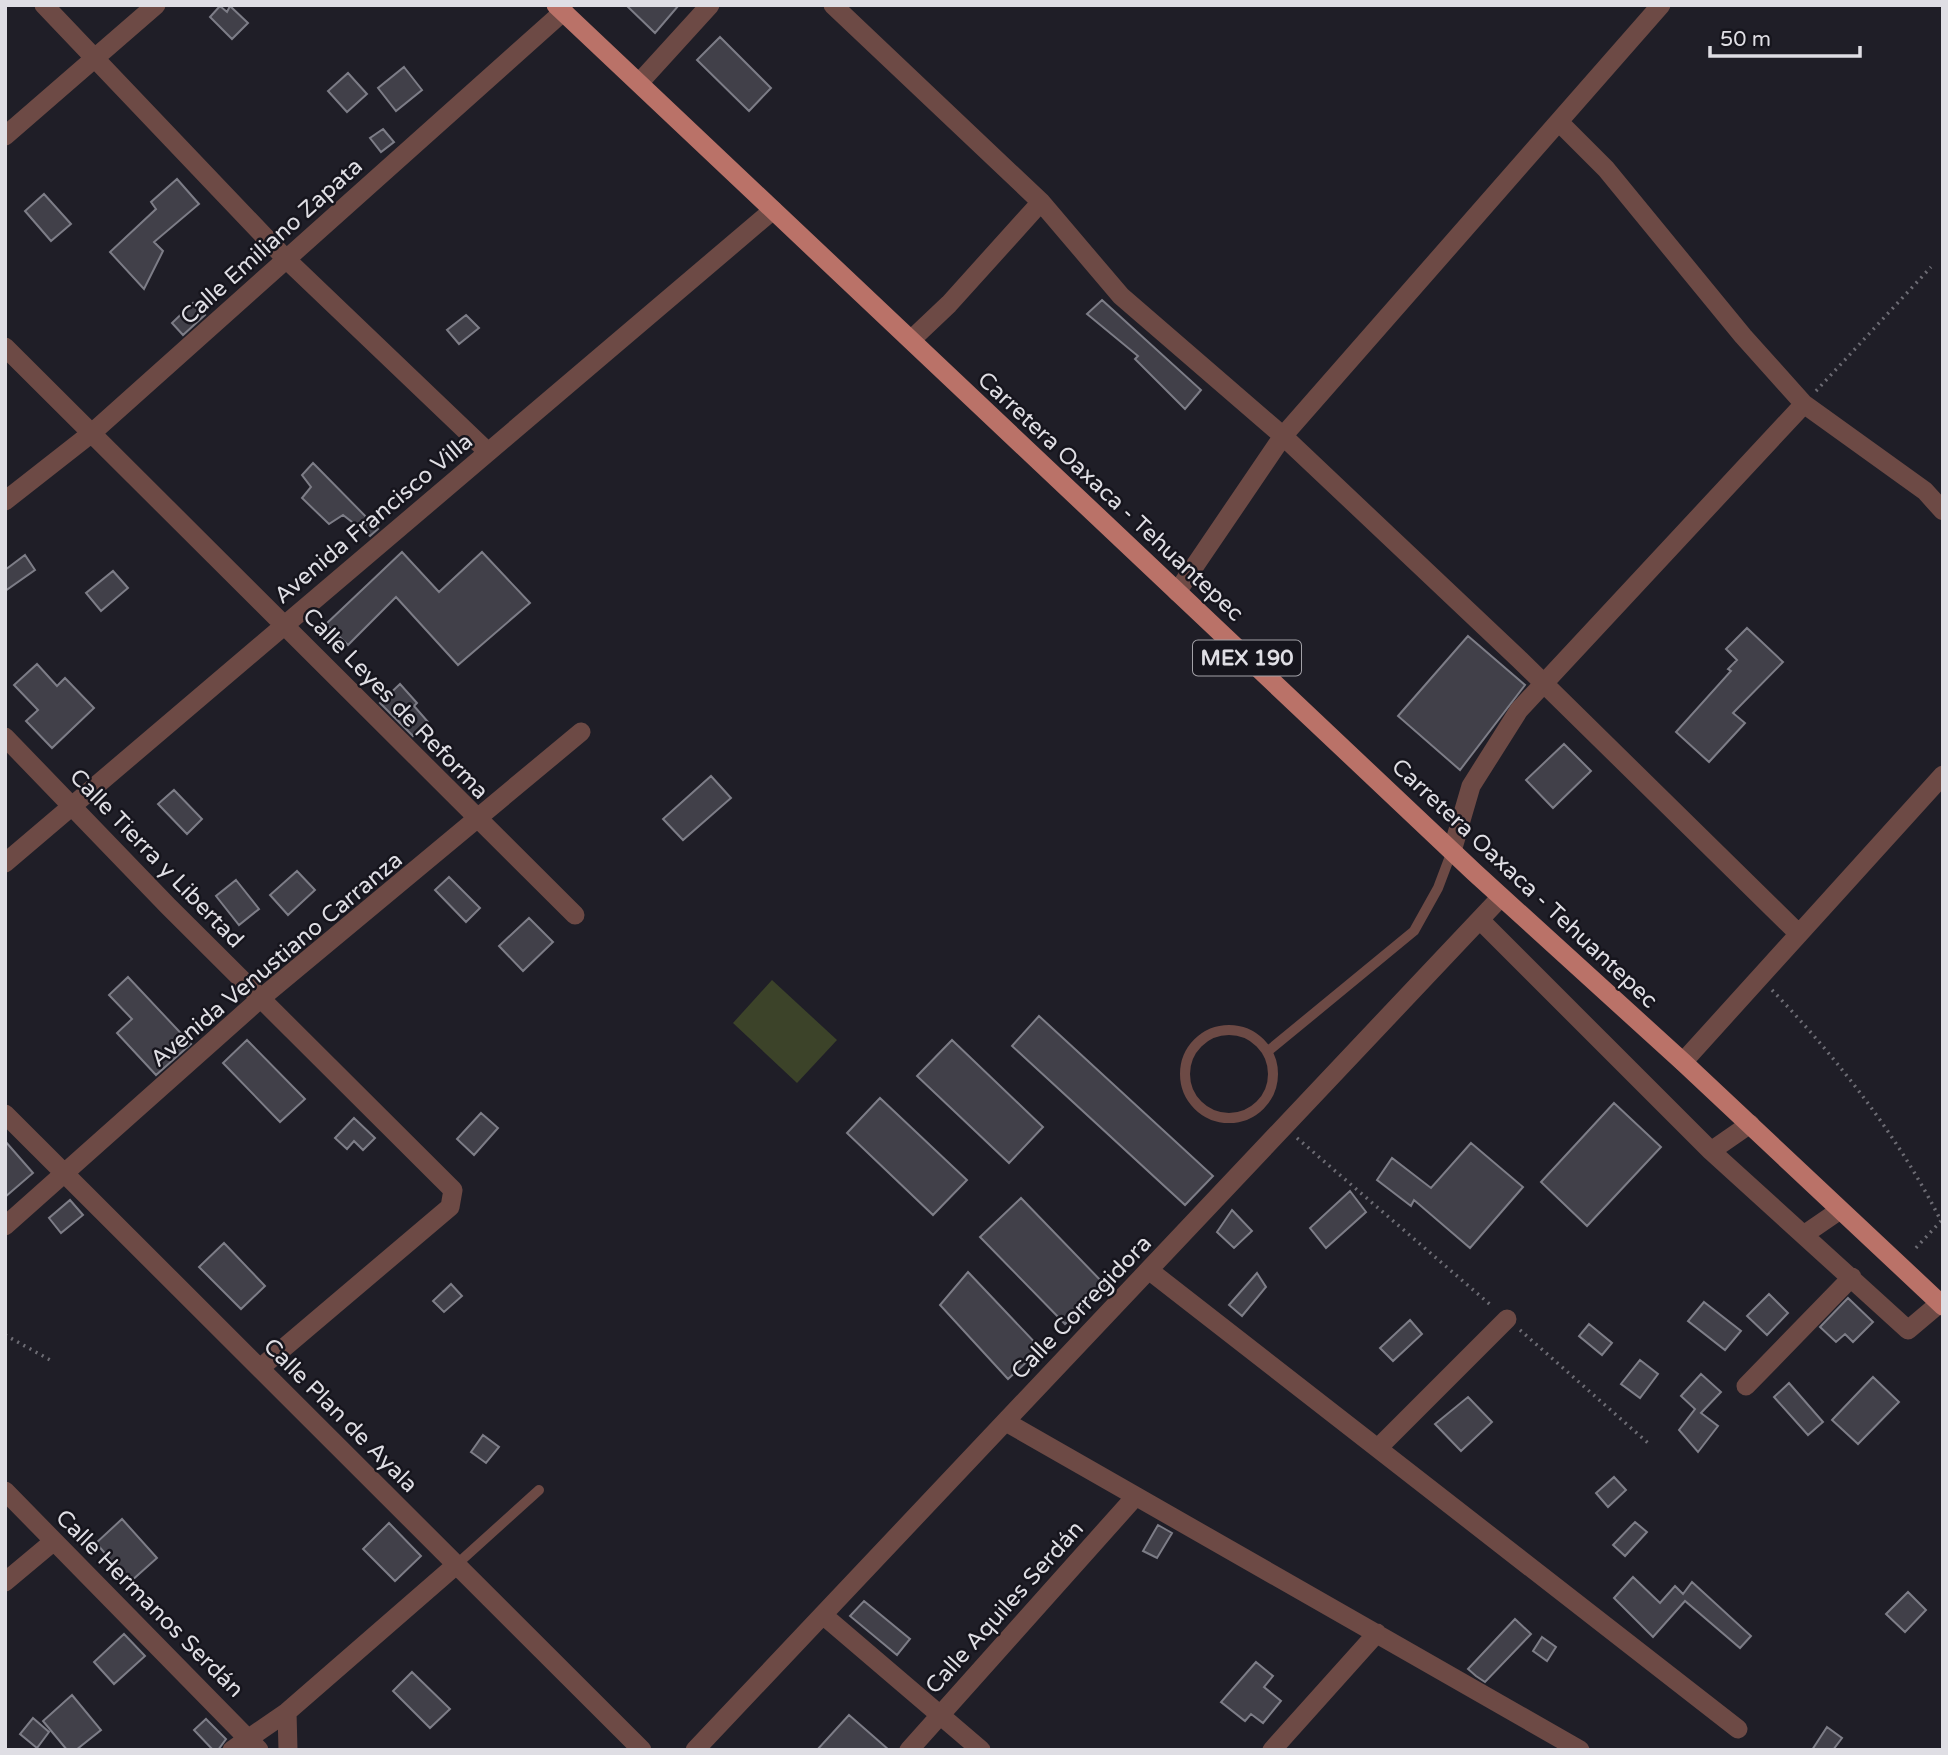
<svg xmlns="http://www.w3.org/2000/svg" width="1948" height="1755" font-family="'Varela Round',sans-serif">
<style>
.pitch{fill:#3c4329}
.building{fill:#414049;stroke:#7d7d87;stroke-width:2}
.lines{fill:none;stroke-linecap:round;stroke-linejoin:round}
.path{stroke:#6d6c74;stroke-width:3.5;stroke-dasharray:2 5;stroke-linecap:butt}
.service{stroke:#6d4a45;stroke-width:10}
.minor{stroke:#6d4a45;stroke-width:19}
.primary{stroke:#ba7268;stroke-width:19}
.labels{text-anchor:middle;stroke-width:5;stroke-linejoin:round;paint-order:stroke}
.shield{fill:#16151d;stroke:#a3a2a8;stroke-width:2}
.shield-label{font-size:21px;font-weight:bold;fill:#dfdee4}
.street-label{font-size:23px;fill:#dfdee4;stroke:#16151d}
</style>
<rect width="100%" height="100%" fill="#1f1e27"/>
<path class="pitch" d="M772 980 837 1040 797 1083 733 1023Z"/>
<path class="building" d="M626 5H679L655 33Z
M220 6 227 12 230 6 248 23 232 39 210 17Z
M720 37 771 88 749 111 697 60Z
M404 67 422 90 396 111 378 88Z
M348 73 367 94 347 112 328 91Z
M383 129 394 142 381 152 370 138Z
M177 179 199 204 154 242 163 251 144 289 110 252 156 209 151 202Z
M44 194 71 224 51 241 25 211Z
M1102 300 1201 390 1185 409 1135 359 1138 356 1087 314Z
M193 303 205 315 183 335 172 323Z
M466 315 479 328 459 344 447 330Z
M313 463 378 529 370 536 343 515 329 524 302 498 311 487 302 475Z
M402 552 439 592 482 552 530 603 458 665 396 597 348 645 326 624Z
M25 555 35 570 5 591V570Z
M113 571 128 588 101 611 86 593Z
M1747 628 1783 662 1733 713 1745 723 1709 762 1676 732 1731 671 1728 669 1737 660 1726 649Z
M1468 636 1525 685 1460 770 1398 716Z
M37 664 57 686 65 678 94 708 52 748 26 721 38 710 14 685Z
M400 684 417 703 414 706 428 722 413 736 380 703Z
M1564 744 1591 771 1553 808 1526 780Z
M711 776 731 798 683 840 663 819Z
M174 790 202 819 187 834 158 804Z
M297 871 315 890 288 915 270 895Z
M449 877 480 908 466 922 435 890Z
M236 880 259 909 239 925 216 896Z
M529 918 553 942 523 971 499 946Z
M128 977 191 1044 156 1075 117 1033 132 1019 109 995Z
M1039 1016 1213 1176 1185 1205 1012 1046Z
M247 1040 305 1099 280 1122 223 1063Z
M952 1040 1043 1127 1009 1163 917 1076Z
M880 1098 967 1180 933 1215 847 1133Z
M1614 1103 1661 1147 1587 1226 1541 1182Z
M481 1113 498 1128 474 1155 457 1139Z
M354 1118 375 1138 363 1150 354 1141 347 1149 335 1138Z
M5 1141 33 1173 5 1197Z
M1471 1143 1523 1187 1470 1248 1414 1200 1411 1206 1377 1180 1392 1158 1431 1188Z
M1350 1191 1366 1212 1326 1248 1310 1228Z
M1021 1198 1105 1285 1065 1324 980 1237Z
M70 1200 83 1215 61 1233 49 1218Z
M1232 1210 1252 1231 1234 1248 1217 1232Z
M224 1243 265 1286 241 1309 199 1267Z
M968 1272 1041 1349 1008 1379 940 1305Z
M1257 1273 1266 1287 1242 1316 1229 1305Z
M451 1284 462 1296 444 1312 433 1301Z
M1769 1294 1788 1313 1767 1335 1747 1316Z
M1848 1298 1873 1322 1853 1342 1845 1334 1836 1342 1820 1327Z
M1704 1302 1741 1331 1725 1350 1688 1321Z
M1410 1320 1422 1334 1393 1361 1380 1348Z
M1589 1324 1612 1343 1602 1355 1579 1336Z
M1640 1360 1658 1374 1640 1398 1621 1384Z
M1701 1374 1721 1392 1701 1413 1718 1426 1698 1452 1679 1430 1695 1409 1681 1396Z
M1873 1377 1899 1402 1858 1444 1832 1420Z
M1789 1383 1823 1422 1808 1435 1774 1397Z
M1468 1397 1492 1422 1461 1451 1435 1424Z
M483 1435 499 1447 486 1463 471 1452Z
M1614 1477 1626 1490 1608 1507 1596 1493Z
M122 1519 157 1558 130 1582 96 1543Z
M1635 1522 1647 1532 1625 1556 1613 1545Z
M389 1523 421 1556 395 1581 363 1549Z
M1158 1525 1172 1533 1157 1558 1143 1551Z
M1633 1577 1660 1603 1675 1586 1683 1594 1692 1582 1751 1636 1740 1648 1685 1601 1653 1637 1614 1598Z
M1908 1592 1926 1610 1905 1632 1886 1614Z
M864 1601 910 1639 897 1655 850 1616Z
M1515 1619 1531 1634 1485 1682 1476 1676 1468 1669Z
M124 1634 145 1656 114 1684 94 1662Z
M1542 1637 1556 1647 1547 1661 1533 1651Z
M1256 1662 1273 1676 1264 1687 1281 1701 1263 1723 1251 1714 1245 1721 1221 1702Z
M412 1672 450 1709 430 1728 393 1691Z
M72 1695 101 1730 76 1750H67L43 1721Z
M849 1715 889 1750H817Z
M33 1718 49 1732 37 1748 20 1734Z
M206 1719 226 1739 218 1750H213L194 1730Z
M1827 1727 1842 1738 1833 1750H1812Z"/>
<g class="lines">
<path class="path" d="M1816 391 1931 267
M1772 990C1837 1058 1899 1137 1941 1221L1913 1251
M1297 1138 1493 1307
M1520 1330 1648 1443
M5 1335 52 1361"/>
<path class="service" d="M1185 1074a44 44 0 1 1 88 0a44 44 0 1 1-88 0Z
M1267 1052 1414 931 1438 888 1452 851
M456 1565 539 1490"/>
<path class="minor" d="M44 5 287 260 488 452
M833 5 1041 202 1121 296 1283 436 1520 660 1799 934
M639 83 710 5
M1559 122 1606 169 1743 336 1804 404 1925 491 1943 511
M5 136 156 5
M911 340 949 304 1041 202
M5 347 575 915
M5 501 93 432 564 11
M1177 592 1283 436 1661 5
M5 737 168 906 453 1190 450 1207 260 1368
M1452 851 1471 786 1519 710 1804 404
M5 863 773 210
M1480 920 1711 1151 1750 1124
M1683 1062 1943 775
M5 1114 642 1750
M1711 1151 1908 1330 1940 1303
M5 1226 260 999 581 732
M1805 1234 1840 1210
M1150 1271 1738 1729
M1746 1386 1852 1277
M1006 1422 1580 1750
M1379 1447 1507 1319
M5 1491 259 1750
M5 1582 54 1541
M823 1615 981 1750
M287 1712 288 1750
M232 1750 287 1712 456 1565
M695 1750 1501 897
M909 1750 1135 1497
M1272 1750 1377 1633"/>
<path class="primary" d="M556 5 1474 872 1683 1062 1943 1306"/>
</g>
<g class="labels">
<rect class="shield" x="1193" y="640.5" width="108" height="35" rx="5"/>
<g class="shield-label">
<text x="1247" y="665">MEX 190</text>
</g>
<g class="street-label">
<text transform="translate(271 241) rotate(-42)" y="8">Calle Emiliano Zapata</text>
<text transform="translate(1111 496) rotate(43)" y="8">Carretera Oaxaca - Tehuantepec</text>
<text transform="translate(373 518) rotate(-40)" y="8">Avenida Francisco Villa</text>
<text transform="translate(396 703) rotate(46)" y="8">Calle Leyes de Reforma</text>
<text transform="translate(157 858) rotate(46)" y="8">Calle Tierra y Libertad</text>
<text transform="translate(1525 883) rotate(43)" y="8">Carretera Oaxaca - Tehuantepec</text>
<text transform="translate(276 959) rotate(-40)" y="8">Avenida Venustiano Carranza</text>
<text transform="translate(1081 1307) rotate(-46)" y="8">Calle Corregidora</text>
<text transform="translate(341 1415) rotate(45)" y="8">Calle Plan de Ayala</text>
<text transform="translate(150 1603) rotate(45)" y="8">Calle Hermanos Serdán</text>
<text transform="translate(1004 1607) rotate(-48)" y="8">Calle Aquiles Serdán</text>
</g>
</g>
<rect width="1948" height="1755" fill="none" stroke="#dfdee4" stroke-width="14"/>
<path d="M1710 46v10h150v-10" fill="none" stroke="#dfdee4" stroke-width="3.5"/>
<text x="1720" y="46" font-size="21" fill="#dfdee4" stroke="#16151d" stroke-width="5" paint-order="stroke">50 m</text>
</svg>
